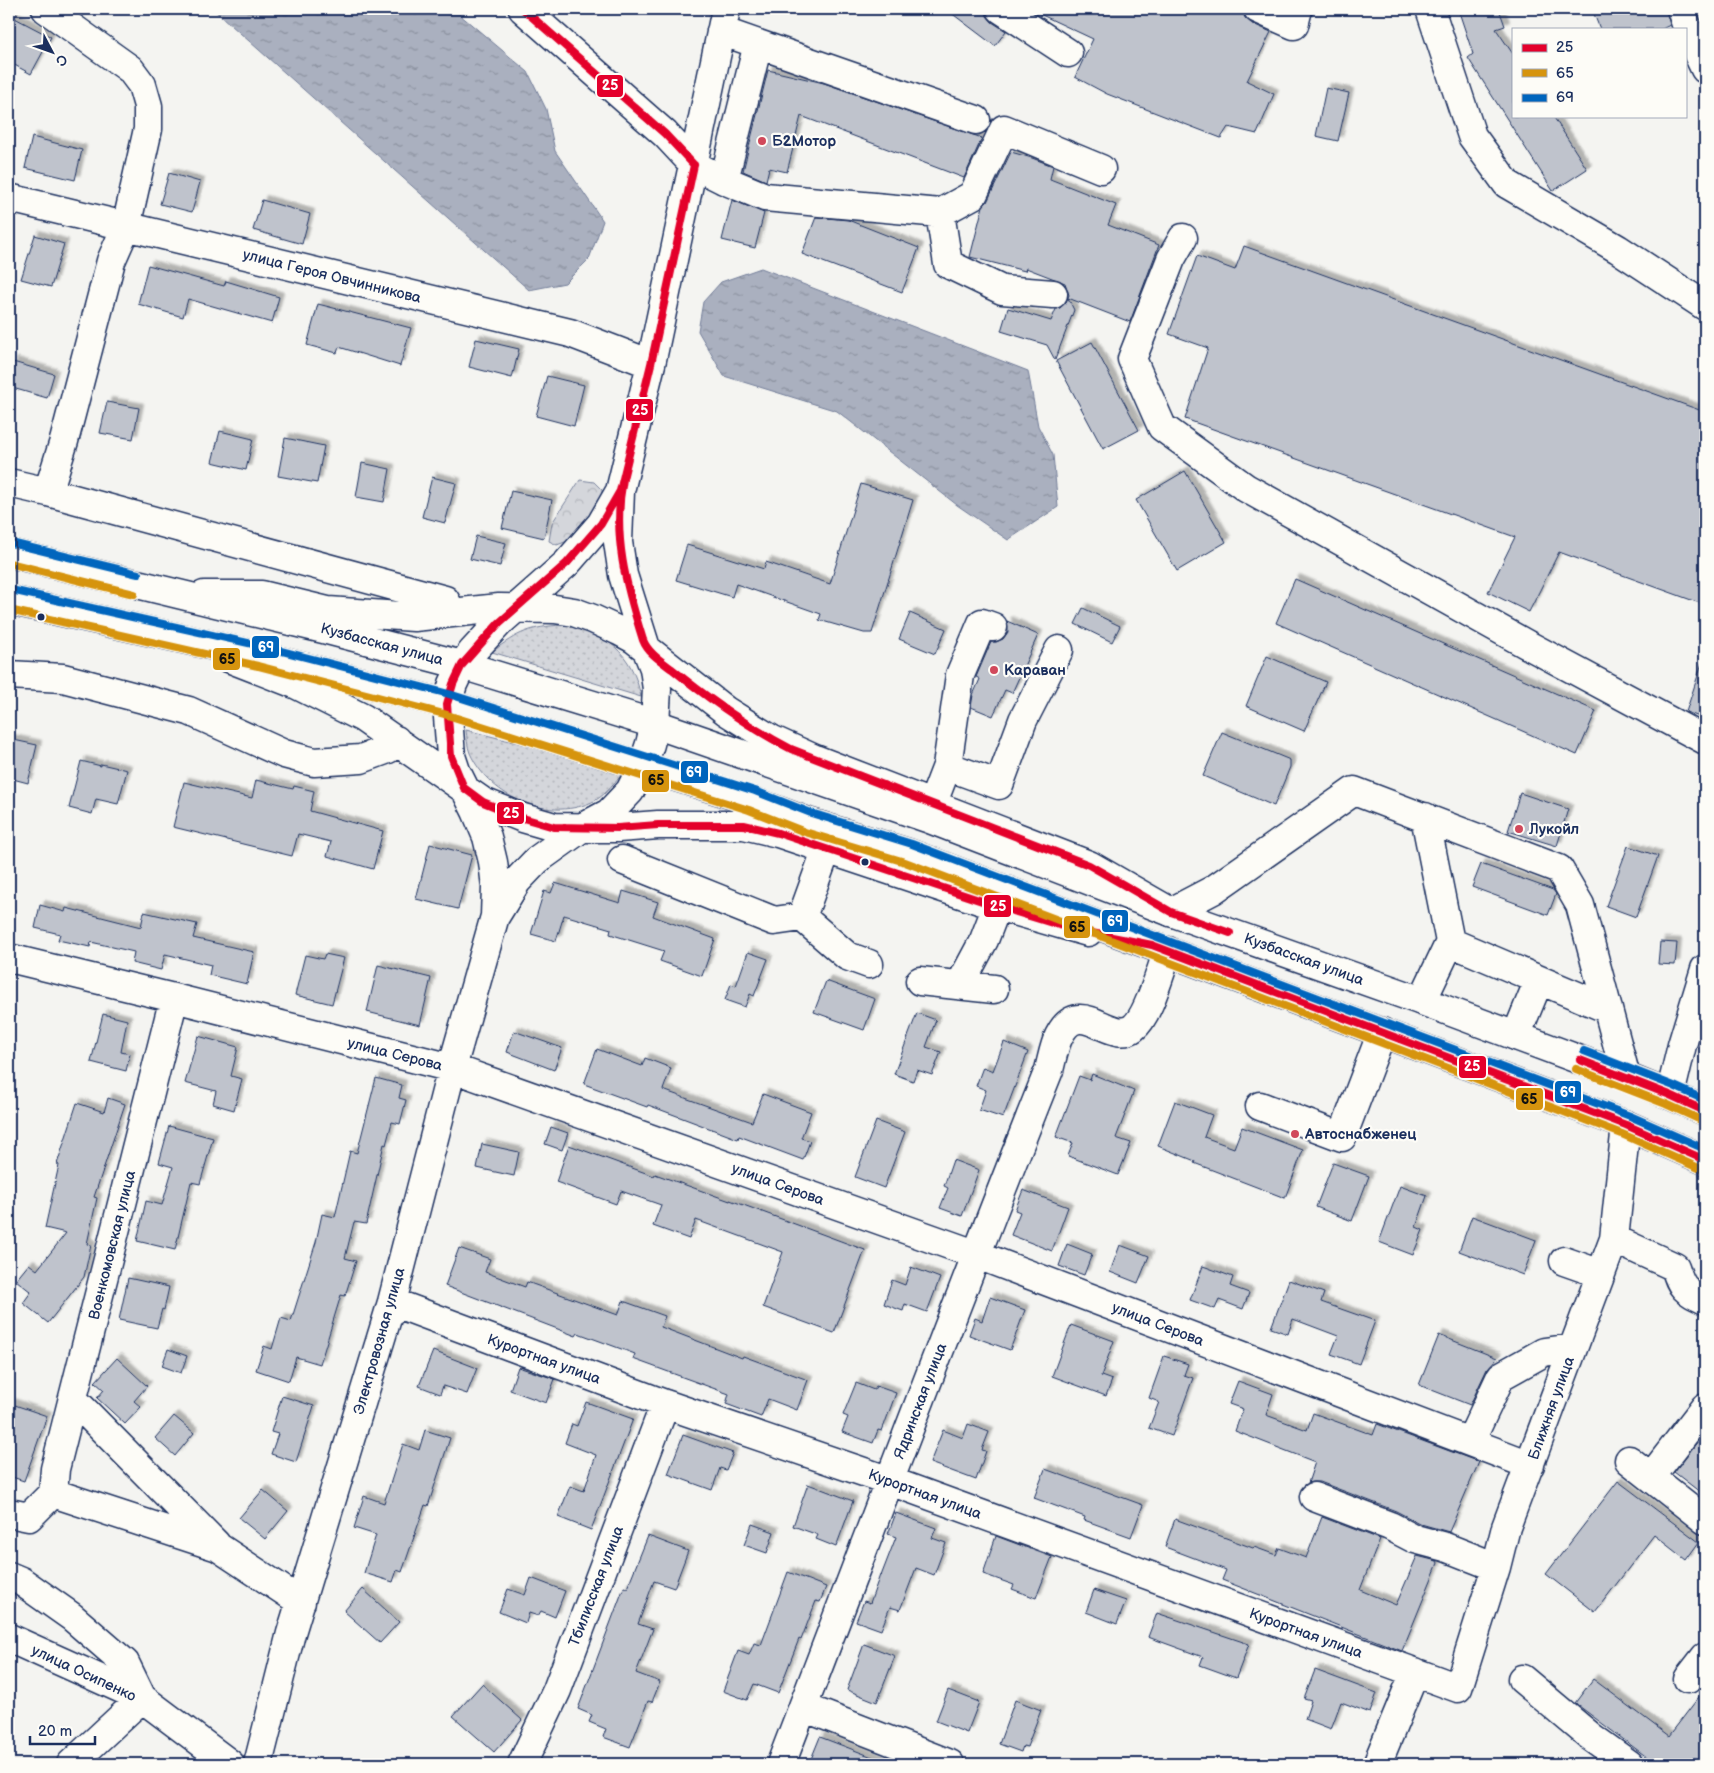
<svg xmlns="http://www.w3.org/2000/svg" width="1714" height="1773" font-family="'Balsamiq Sans',sans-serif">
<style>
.grass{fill:url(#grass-dots);stroke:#78829c}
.forest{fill:url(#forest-crowns);stroke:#78829c}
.water{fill:url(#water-ripples);stroke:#717c98}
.building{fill:#bfc3cc;stroke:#1b2f5e;filter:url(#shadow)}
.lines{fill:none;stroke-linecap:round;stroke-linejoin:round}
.minor-casing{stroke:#1b2f5e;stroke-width:31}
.major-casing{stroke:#1b2f5e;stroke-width:31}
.minor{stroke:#fdfcf7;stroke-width:28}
.major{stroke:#fdfcf7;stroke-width:28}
.bus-1-casing{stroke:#fdfcf7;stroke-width:11}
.bus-2-casing{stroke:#fdfcf7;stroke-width:11}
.bus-3-casing{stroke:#fdfcf7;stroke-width:11}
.bus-1{stroke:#e4002b;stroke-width:8}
.bus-2{stroke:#d6940e;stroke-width:8}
.bus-3{stroke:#0065bd;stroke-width:8}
.poi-dot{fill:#d1495b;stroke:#fdfcf7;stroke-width:2}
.bus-dot{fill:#1b2f5e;stroke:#fdfcf7;stroke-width:2}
.labels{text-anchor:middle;stroke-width:4.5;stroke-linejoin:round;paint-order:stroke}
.poi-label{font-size:15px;font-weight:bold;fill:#1b2f5e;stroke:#fdfcf7;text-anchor:start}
.street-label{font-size:15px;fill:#1b2f5e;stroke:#fdfcf7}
.line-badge{stroke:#fdfcf7;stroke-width:2}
.badge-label{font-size:14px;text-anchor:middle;font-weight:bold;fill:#fff}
.pale-badge-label{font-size:14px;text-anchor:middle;font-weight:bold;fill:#111}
</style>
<defs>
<pattern id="grass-dots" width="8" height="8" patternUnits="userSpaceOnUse" patternTransform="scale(1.25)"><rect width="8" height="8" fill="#d4d6db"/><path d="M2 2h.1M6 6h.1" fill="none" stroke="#b5b8be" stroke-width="1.8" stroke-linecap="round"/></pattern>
<pattern id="forest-crowns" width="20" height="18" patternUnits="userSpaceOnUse" patternTransform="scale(1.25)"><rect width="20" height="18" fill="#d4d6db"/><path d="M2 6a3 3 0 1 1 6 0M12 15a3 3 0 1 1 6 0" fill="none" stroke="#b5b8be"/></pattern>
<pattern id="water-ripples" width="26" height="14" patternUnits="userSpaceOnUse" patternTransform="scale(1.25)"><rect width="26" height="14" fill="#aab0bf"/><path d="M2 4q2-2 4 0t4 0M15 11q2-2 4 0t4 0" fill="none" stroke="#8a909e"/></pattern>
<filter id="shadow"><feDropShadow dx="4.5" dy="-4.5" stdDeviation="1" flood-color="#0004"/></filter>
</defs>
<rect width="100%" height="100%" fill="#f4f4f1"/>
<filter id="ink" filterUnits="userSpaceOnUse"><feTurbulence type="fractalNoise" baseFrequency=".02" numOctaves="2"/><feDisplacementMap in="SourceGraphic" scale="10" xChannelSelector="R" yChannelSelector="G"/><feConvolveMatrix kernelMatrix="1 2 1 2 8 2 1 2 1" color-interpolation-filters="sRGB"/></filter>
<g filter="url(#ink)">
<path class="grass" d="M562 625C607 633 632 652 641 697L492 652C518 632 531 627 562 625Z
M466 730 550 751 623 773C615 783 607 793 596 800 551 824 490 798 470 753 467 746 467 737 466 730Z"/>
<path class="forest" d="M580 480 594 482 602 490V497L591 516 573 539 557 545 549 541 552 523Z"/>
<path class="water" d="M213 9H453L528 72 546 109 555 151 603 221 589 259 565 283 529 290Z
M761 268 1028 371 1038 426 1053 455 1058 507 1008 540 957 505 837 411 724 376 698 331 703 302 721 282Z"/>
<path class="building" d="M946 9H985L987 16 992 22 1006 31 995 46Z
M1029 9H1240L1242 10 1245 18 1251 23 1271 32 1247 81 1274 94 1257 134 1228 127 1221 138 1107 94 1075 77 1093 39Z
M1458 9H1499L1505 26 1496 29 1513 54V116H1553L1587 169 1553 191 1468 58 1473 54Z
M1592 9H1666L1670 25 1662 29H1600Z
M9 15 51 37 31 74 9 62Z
M768 70 824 83 982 138 964 178 801 116 787 172 769 168 766 181 743 171Z
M1326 88 1349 93 1338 141 1316 136Z
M32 137 82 150 75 180 25 168Z
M1011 152 1032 158 1053 166 1050 179 1116 205 1108 225 1159 245 1130 322 1068 298 1074 310 1055 360 1047 345 1001 331 1008 308 1051 321 1056 309 1060 308 1066 302 1069 295 1065 283 1026 268 1025 271 970 257 983 206 987 202Z
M169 173 200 182 192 212 160 204Z
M262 200 310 214 302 244 253 230Z
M732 200 764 213 755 248 722 240Z
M816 217 848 220 919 248 902 292 802 254Z
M35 235 64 244 51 287 21 279Z
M1244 246 1705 412V605L1559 552 1529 612 1488 592 1515 537 1185 419 1208 348 1169 334 1197 256 1235 270Z
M148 265 224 286 226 281 279 297 272 323 188 299 183 317 138 304Z
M318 304 411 328 400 366 339 347 337 353 307 345Z
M476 339 519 349 512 378 469 367Z
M1092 342 1139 430 1103 449 1056 361Z
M13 362 54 374 47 398 9 387V376Z
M547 376 584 385 574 426 536 416Z
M107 402 139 408 133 439 100 433Z
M220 431 253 439 246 470 212 462Z
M285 438 324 446 317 483 278 476Z
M362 463 390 469 384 502 356 497Z
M1185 471 1226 542 1177 571 1136 500Z
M432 477 456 483 445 523 422 517Z
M861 484 913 500 872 633H864L819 620 821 614 736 584 732 597 676 580 687 545 764 569 766 562 830 584Z
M511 491 552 500 544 538 502 528Z
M476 536 506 543 500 566 470 559Z
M1295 579 1596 711 1577 755 1276 623Z
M1083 608 1120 626 1112 642 1075 624Z
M910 613 946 629 935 654 899 639Z
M1007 621 1038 635 1012 693 1005 690 993 716 971 707 973 695 980 679 976 677 991 642H996L1003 639 1008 632Z
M1267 656 1326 682 1304 731 1246 706Z
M1702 663 1705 664V719L1686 712Z
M1222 732 1290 760V767L1274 806 1203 776Z
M9 739 37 745 28 783 9 778Z
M81 761 101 766V764L127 770 118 804 96 799 92 814 69 808Z
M256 780 293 789 294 786 314 791 310 811 383 831 373 869 327 856 331 842 298 834 292 856 173 827 184 782 252 798Z
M1520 793 1568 809 1557 846 1508 831Z
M430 844 472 855 458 909 416 899Z
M1628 846 1658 856 1636 917 1606 906Z
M1481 864 1553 890 1556 894 1548 915 1472 887Z
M555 883 620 903 623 891 658 902 653 916 715 939 702 976 660 961 664 951 610 934 611 929 564 915 556 941 531 934 544 891 551 893Z
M40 905 65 912 66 908 141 927 144 912 197 924 193 938 254 952 247 984 209 975 211 965 165 954 161 970 132 963 134 952 91 942 90 947 58 940 60 934 35 928Z
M1660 942 1677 943 1675 965 1658 964Z
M748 952 768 959 754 996 750 994 745 1007 725 1000 731 984 736 986Z
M325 954 344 958 332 1004 295 995 305 955 323 959Z
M378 965 431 978 420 1025 367 1012Z
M826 981 875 999 864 1030 814 1012Z
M917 1013 936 1020 926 1047 941 1052 932 1075 917 1070 913 1081 894 1074Z
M103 1014 127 1020 121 1052 130 1054 126 1071 91 1062Z
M514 1031 562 1048 554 1070 507 1052Z
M198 1036 238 1047 231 1076 242 1079 234 1110 213 1104 216 1091 185 1083Z
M1004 1042 1028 1052 1003 1118 979 1110 986 1090 976 1086 983 1067 993 1071Z
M597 1049 642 1066 645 1058 671 1068 663 1090 752 1122 763 1094 811 1112 801 1138 810 1141 803 1160 739 1136 738 1139 648 1105 647 1107 584 1084Z
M1092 1074 1134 1091 1116 1138 1131 1143 1118 1175 1068 1156 1073 1143 1056 1137 1079 1076 1090 1080Z
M376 1078 402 1085 399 1098 406 1100 400 1124 392 1122 386 1145 384 1144 366 1224 354 1222 345 1258 356 1261 345 1296 341 1295 320 1364 296 1357 289 1381 256 1370 264 1346 272 1349 281 1318 291 1321 316 1242 322 1214 335 1217 350 1151 357 1153Z
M108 1098 125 1104 94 1197 97 1198 87 1244 91 1245 84 1277 48 1323 23 1303 31 1292 16 1280 29 1264 37 1270 66 1233 45 1228 59 1165 57 1164 77 1103 104 1112Z
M1175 1101 1212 1115 1204 1137 1234 1148 1242 1127 1303 1150 1285 1198 1194 1163 1195 1161 1158 1146Z
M876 1121 905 1132 884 1188 855 1177Z
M169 1126 213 1138 200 1184 191 1182 175 1250 137 1241 146 1201 162 1205 173 1167 159 1163Z
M551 1127 568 1133 562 1150 545 1144Z
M482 1144 519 1152 514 1176 477 1168Z
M569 1145 654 1176 655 1174 730 1201V1200L865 1250 834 1333 763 1307 783 1252 696 1220 689 1239 653 1226 661 1205 621 1191 616 1204 556 1182Z
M953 1160 979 1170 962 1216 940 1208 948 1188 944 1186Z
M1333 1163 1369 1176 1352 1221 1316 1207Z
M1400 1186 1427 1196 1416 1227 1423 1230 1413 1255 1379 1242Z
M1023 1190 1068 1207 1052 1251 1011 1235 1020 1212 1015 1210Z
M1472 1216 1536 1240 1523 1275 1459 1251Z
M1067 1244 1092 1254 1084 1275 1059 1266Z
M1120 1245 1149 1256 1138 1283 1110 1272Z
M459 1248 490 1259 485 1272 525 1287 527 1282 618 1315 623 1301 665 1316 661 1327 742 1358 743 1356 808 1380 797 1410 768 1399 761 1417 726 1404 729 1394 633 1359 635 1354 578 1333 576 1336 445 1286Z
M1203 1266 1233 1277 1230 1286 1249 1293 1243 1309 1219 1300 1215 1309 1190 1300Z
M911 1267 940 1278 927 1312 905 1304 903 1311 884 1304 892 1280 905 1285Z
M128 1278 169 1287 164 1310 162 1309 157 1328 119 1320Z
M1289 1280 1324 1293 1321 1302 1375 1321 1359 1364 1331 1354 1338 1336 1293 1319 1288 1334 1271 1328Z
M990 1297 1025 1310 1010 1350 969 1335 975 1318 982 1321Z
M1071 1325 1114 1341 1101 1376 1112 1380 1106 1396 1052 1376Z
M1439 1335 1497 1358 1487 1369 1470 1405 1419 1385Z
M168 1349 187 1356 181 1373 162 1366Z
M433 1351 477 1368 467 1394 443 1386 440 1394 419 1386Z
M1164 1356 1188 1364 1184 1375 1193 1378 1172 1436 1149 1428 1159 1402 1149 1398Z
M117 1358 147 1386 134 1401 141 1407 125 1424 97 1398 104 1390 95 1382Z
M518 1367 555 1379 546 1403 510 1390Z
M1238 1381 1273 1394 1266 1415 1307 1430 1313 1413 1373 1435 1377 1424 1479 1462 1449 1532 1421 1524 1396 1511 1320 1482H1312L1308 1483 1315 1462 1235 1431 1243 1409 1229 1404Z
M856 1383 874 1390 876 1386 896 1393 882 1431 878 1430 873 1443 842 1432 848 1417 843 1415Z
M282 1396 314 1406 296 1462 271 1454 278 1434 271 1432Z
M586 1402 633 1419 591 1530 558 1517 570 1486 584 1491 596 1455 565 1443 572 1424 577 1426Z
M9 1403 47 1416 24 1481 9 1476Z
M174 1416 194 1433 175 1456 155 1438Z
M968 1424 989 1432 982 1450 986 1451 976 1480 930 1463 943 1430 963 1438Z
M425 1430 450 1438 428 1506 425 1505 402 1572 397 1570 393 1582 364 1573 376 1535 354 1528 364 1496 384 1503 403 1444 419 1450Z
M1705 1432V1496L1674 1472Z
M683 1435 733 1453 726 1470 720 1468 712 1490 668 1474Z
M1045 1469 1143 1505 1131 1537 1084 1520 1085 1517 1034 1498Z
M1618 1481 1699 1542 1686 1560 1654 1535 1595 1612 1546 1574Z
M808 1484 853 1501 836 1547 816 1539 818 1535 793 1526Z
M263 1490 288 1511 265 1539 239 1518Z
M896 1513 936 1528 932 1538 946 1543 934 1575 916 1568 900 1610 890 1607 881 1630 856 1621 864 1601 870 1603 880 1575 881 1576 896 1537 888 1534Z
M1322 1517 1380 1539 1360 1590 1396 1605 1417 1556 1437 1561 1438 1563 1402 1651 1222 1580 1226 1570 1165 1547 1175 1519 1253 1548 1254 1547 1276 1555 1279 1548 1306 1558Z
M752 1524 774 1532 767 1553 744 1545Z
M648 1536 688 1551 674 1588 654 1581 638 1624 653 1629 636 1673 660 1682 652 1702 648 1701 630 1747 603 1737 606 1729 589 1722 592 1715 578 1709 624 1587 627 1588Z
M996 1536 1052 1557 1036 1598 1012 1589 1014 1585 983 1574Z
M788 1572 826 1587 820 1602 816 1601 801 1640 799 1639 778 1693 754 1684 747 1700 723 1691 738 1651 749 1655 754 1643 761 1645Z
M531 1578 565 1591 555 1617 541 1611 538 1616 529 1613 526 1623 499 1612 508 1589 525 1595Z
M363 1589 399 1622 380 1643 344 1611Z
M1094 1590 1126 1601 1117 1624 1086 1612Z
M1157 1613 1249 1644 1236 1678 1200 1665 1203 1657 1148 1637Z
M864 1644 895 1656 877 1702 847 1690Z
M1315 1670 1377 1693 1370 1713 1341 1702 1331 1729 1305 1719 1311 1701 1304 1699Z
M1593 1679 1669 1736 1705 1689V1764H1656L1575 1703Z
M482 1684 522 1720 494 1752 453 1716Z
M948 1690 979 1702 967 1733 936 1721Z
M1015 1700 1041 1710 1027 1747 1023 1746 1021 1752 999 1744Z
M820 1737 888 1763 887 1764H809Z"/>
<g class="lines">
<defs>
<path id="minor" d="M523 9 665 134 694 165 724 180 765 197 940 213 948 264 1002 290 1053 294
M1001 9 1068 53
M1258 9 1294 25 1298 9
M1430 9 1472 136 1507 184 1618 249 1705 306
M1681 9 1692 42 1705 69
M721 31 976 120
M724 180 758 44
M9 198 570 333 651 364
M940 213 973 195 1004 129 1101 169
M1183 238 1171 259 1132 359 1162 427 1246 488 1526 644 1705 740
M9 483 48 492 64 441 111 261 126 227 148 129V106L142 85 130 69 46 9
M48 492 445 600 452 612
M204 595H262L328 611 414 617 499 608 555 609 574 612 593 619 619 631 634 639 726 711 771 739 815 759 1089 865 1171 912 1213 890 1354 791 1559 869 1580 905 1626 1077
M226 657 295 684 363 718 483 802 523 818 554 827 618 828 658 825H744L778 833 997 906 1088 932
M9 675 63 678 189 711 284 754 314 762 361 759 388 749 396 740
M947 766 960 675 982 623 993 627
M916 809 932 805 947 766 999 785 1023 720 1059 650
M622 860 774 921 802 917 847 956 869 964
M496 915 517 881 537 860 583 827 609 813 630 791 643 765 650 744 655 724 657 689 654 668 646 648 623 575 618 542 620 491 651 364 726 9
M802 917 827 848
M1450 942 1608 1009
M9 958 174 998 452 1068 975 1254 1530 1465
M920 981 994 989
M960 985 984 940 997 906
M1422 1001 1450 942 1425 817
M1516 1036 1539 980
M1670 1095 1682 1045 1705 969
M1260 1106 1342 1137 1382 1032
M1614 1239 1675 1267C1682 1289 1684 1290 1705 1300
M1564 1261 1601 1274
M392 1302 665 1404 890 1481 1458 1688 1496 1567 1506 1527 1614 1239 1626 1125
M73 1399 216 1544
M1470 1442 1501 1376 1544 1352 1573 1348
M1629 1460 1705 1520
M1651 1477 1705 1407
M53 1493 55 1469 174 998
M53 1493 218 1547 301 1602
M1314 1497 1390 1526 1415 1539 1445 1547 1496 1567
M9 1513 29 1517 53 1493
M9 1576 21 1581 72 1617 125 1663 142 1698 71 1764
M9 1638 142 1698 230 1764
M1522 1679 1590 1736 1629 1764
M1688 1679 1705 1657
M803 1707 950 1764
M258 1764 291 1633 392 1302 452 1068 495 916 496 887 493 862 487 837 476 811 456 771 451 756 447 704 453 684 462 665 473 651 499 623 567 563 601 524 620 491
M522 1764 557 1690 665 1404
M781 1764C870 1533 957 1300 1049 1070 1052 1059 1054 1046 1059 1036 1080 994 1110 1045 1133 1028 1149 1016 1160 971 1168 951
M1377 1764 1415 1672"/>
<path id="major" d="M9 553 323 629 462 665 655 724 927 818 1171 912 1422 1001 1626 1077 1670 1095 1705 1111
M9 600 260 656 447 704 752 801 808 822 908 853 1174 954 1626 1125 1705 1160"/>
</defs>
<use href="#minor" class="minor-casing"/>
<use href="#major" class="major-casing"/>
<use href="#minor" class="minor"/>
<use href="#major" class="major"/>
<defs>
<path id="bus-1" d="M523 9 665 134 694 165
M694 165 651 364 620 491 601 524 567 563 499 623 462 665 453 684 447 704 451 756 464 788 483 802 523 818 554 827 618 828 658 825H744L778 833 997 906 1072 929 1152 945 1626 1125 1705 1160
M623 479C612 535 626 586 643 640 648 653 661 661 672 669 710 700 748 727 791 749L1089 865 1171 912 1230 933
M1580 1060 1670 1095 1705 1111"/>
<path id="bus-2" d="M9 563 134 594
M9 610 258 666 444 714 749 810 805 832 905 862 1622 1134 1701 1169
M1576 1069 1666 1104 1701 1120"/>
<path id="bus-3" d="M11 543 138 574
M11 590 262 646 449 694 755 791 811 813 912 844 1630 1116 1705 1149
M1584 1051 1674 1086 1705 1100"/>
</defs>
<use href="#bus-1" class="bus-1-casing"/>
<use href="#bus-2" class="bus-2-casing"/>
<use href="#bus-3" class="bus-3-casing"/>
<use href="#bus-1" class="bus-1"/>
<use href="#bus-2" class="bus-2"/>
<use href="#bus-3" class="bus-3"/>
</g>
</g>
<g class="poi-dot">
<circle cx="762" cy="141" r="5"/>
<circle cx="994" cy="670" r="5"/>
<circle cx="1519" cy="829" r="5"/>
<circle cx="1295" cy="1134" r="5"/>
</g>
<g class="bus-dot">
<circle cx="41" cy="617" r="4.5"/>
<circle cx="865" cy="862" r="4.5"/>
</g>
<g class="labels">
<g class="poi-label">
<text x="772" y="146">Б2Мотор</text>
<text x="1004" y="675">Караван</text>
<text x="1529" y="834">Лукойл</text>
<text x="1305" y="1139">Автоснабженец</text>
</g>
<g class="street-label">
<text transform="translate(332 276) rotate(14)" y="5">улица Героя Овчинникова</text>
<text transform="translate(382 644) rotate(15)" y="5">Кузбасская улица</text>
<text transform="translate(1304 959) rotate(20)" y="5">Кузбасская улица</text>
<text transform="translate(395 1054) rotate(14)" y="5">улица Серова</text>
<text transform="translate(778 1184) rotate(20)" y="5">улица Серова</text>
<text transform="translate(112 1245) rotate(-76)" y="5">Военкомовская улица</text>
<text transform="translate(1158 1324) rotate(21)" y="5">улица Серова</text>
<text transform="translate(379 1341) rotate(-74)" y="5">Электровозная улица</text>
<text transform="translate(544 1359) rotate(20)" y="5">Курортная улица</text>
<text transform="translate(920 1401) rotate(-69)" y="5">Ядринская улица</text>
<text transform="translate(1551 1408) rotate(-70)" y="5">Ближняя улица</text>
<text transform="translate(925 1494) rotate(20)" y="5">Курортная улица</text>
<text transform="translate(596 1586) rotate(-69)" y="5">Тбилисская улица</text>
<text transform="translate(1306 1633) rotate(20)" y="5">Курортная улица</text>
<text transform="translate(84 1673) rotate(25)" y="5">улица Осипенко</text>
</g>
</g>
<g class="line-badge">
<rect x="596" y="74" width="28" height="24" rx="5" fill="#e4002b"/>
<rect x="625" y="398" width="29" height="24" rx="5" fill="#e4002b"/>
<rect x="251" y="635" width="29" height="24" rx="5" fill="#0065bd"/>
<rect x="212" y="647" width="29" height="24" rx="5" fill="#d6940e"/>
<rect x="680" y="760" width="29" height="24" rx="5" fill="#0065bd"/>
<rect x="641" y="769" width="29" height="24" rx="5" fill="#d6940e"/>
<rect x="496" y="801" width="29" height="24" rx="5" fill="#e4002b"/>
<rect x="983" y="894" width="29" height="24" rx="5" fill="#e4002b"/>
<rect x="1101" y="909" width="28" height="24" rx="5" fill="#0065bd"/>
<rect x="1063" y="915" width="28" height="24" rx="5" fill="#d6940e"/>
<rect x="1458" y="1055" width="29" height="24" rx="5" fill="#e4002b"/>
<rect x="1554" y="1080" width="28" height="24" rx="5" fill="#0065bd"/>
<rect x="1515" y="1087" width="29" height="24" rx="5" fill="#d6940e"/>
</g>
<g class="badge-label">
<text x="610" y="90">25</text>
<text x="640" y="415">25</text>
<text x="266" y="652">69</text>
<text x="694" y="777">69</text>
<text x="511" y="818">25</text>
<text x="998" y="911">25</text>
<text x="1115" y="926">69</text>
<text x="1472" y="1071">25</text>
<text x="1568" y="1097">69</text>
</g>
<g class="pale-badge-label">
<text x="227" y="664">65</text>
<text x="656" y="785">65</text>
<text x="1077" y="932">65</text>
<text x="1529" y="1104">65</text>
</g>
<rect width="1714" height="1773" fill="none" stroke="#fdfcf7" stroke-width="30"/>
<rect x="15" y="15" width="1684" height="1743" fill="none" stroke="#1b2f5e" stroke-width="2" filter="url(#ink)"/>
<rect x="1512" y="28" width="175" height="90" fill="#fdfcf7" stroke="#a3aaba"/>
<rect x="1522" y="44" width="25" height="8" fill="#e4002b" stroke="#a3aaba"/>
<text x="1556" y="52" font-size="15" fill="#1b2f5e">25</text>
<rect x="1522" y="69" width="25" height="8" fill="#d6940e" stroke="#a3aaba"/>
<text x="1556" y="78" font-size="15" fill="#1b2f5e">65</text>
<rect x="1522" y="94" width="25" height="8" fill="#0065bd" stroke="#a3aaba"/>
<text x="1556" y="102" font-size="15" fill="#1b2f5e">69</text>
<g transform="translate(52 52) rotate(131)" stroke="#fdfcf7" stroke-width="4" paint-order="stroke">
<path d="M0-4L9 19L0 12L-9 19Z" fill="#1b2f5e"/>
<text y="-8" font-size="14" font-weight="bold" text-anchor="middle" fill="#1b2f5e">С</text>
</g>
<path d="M30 1736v8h65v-8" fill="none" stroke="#1b2f5e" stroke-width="2.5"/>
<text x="38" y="1736" font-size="15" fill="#1b2f5e" stroke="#fdfcf7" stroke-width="4" paint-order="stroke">20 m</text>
</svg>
